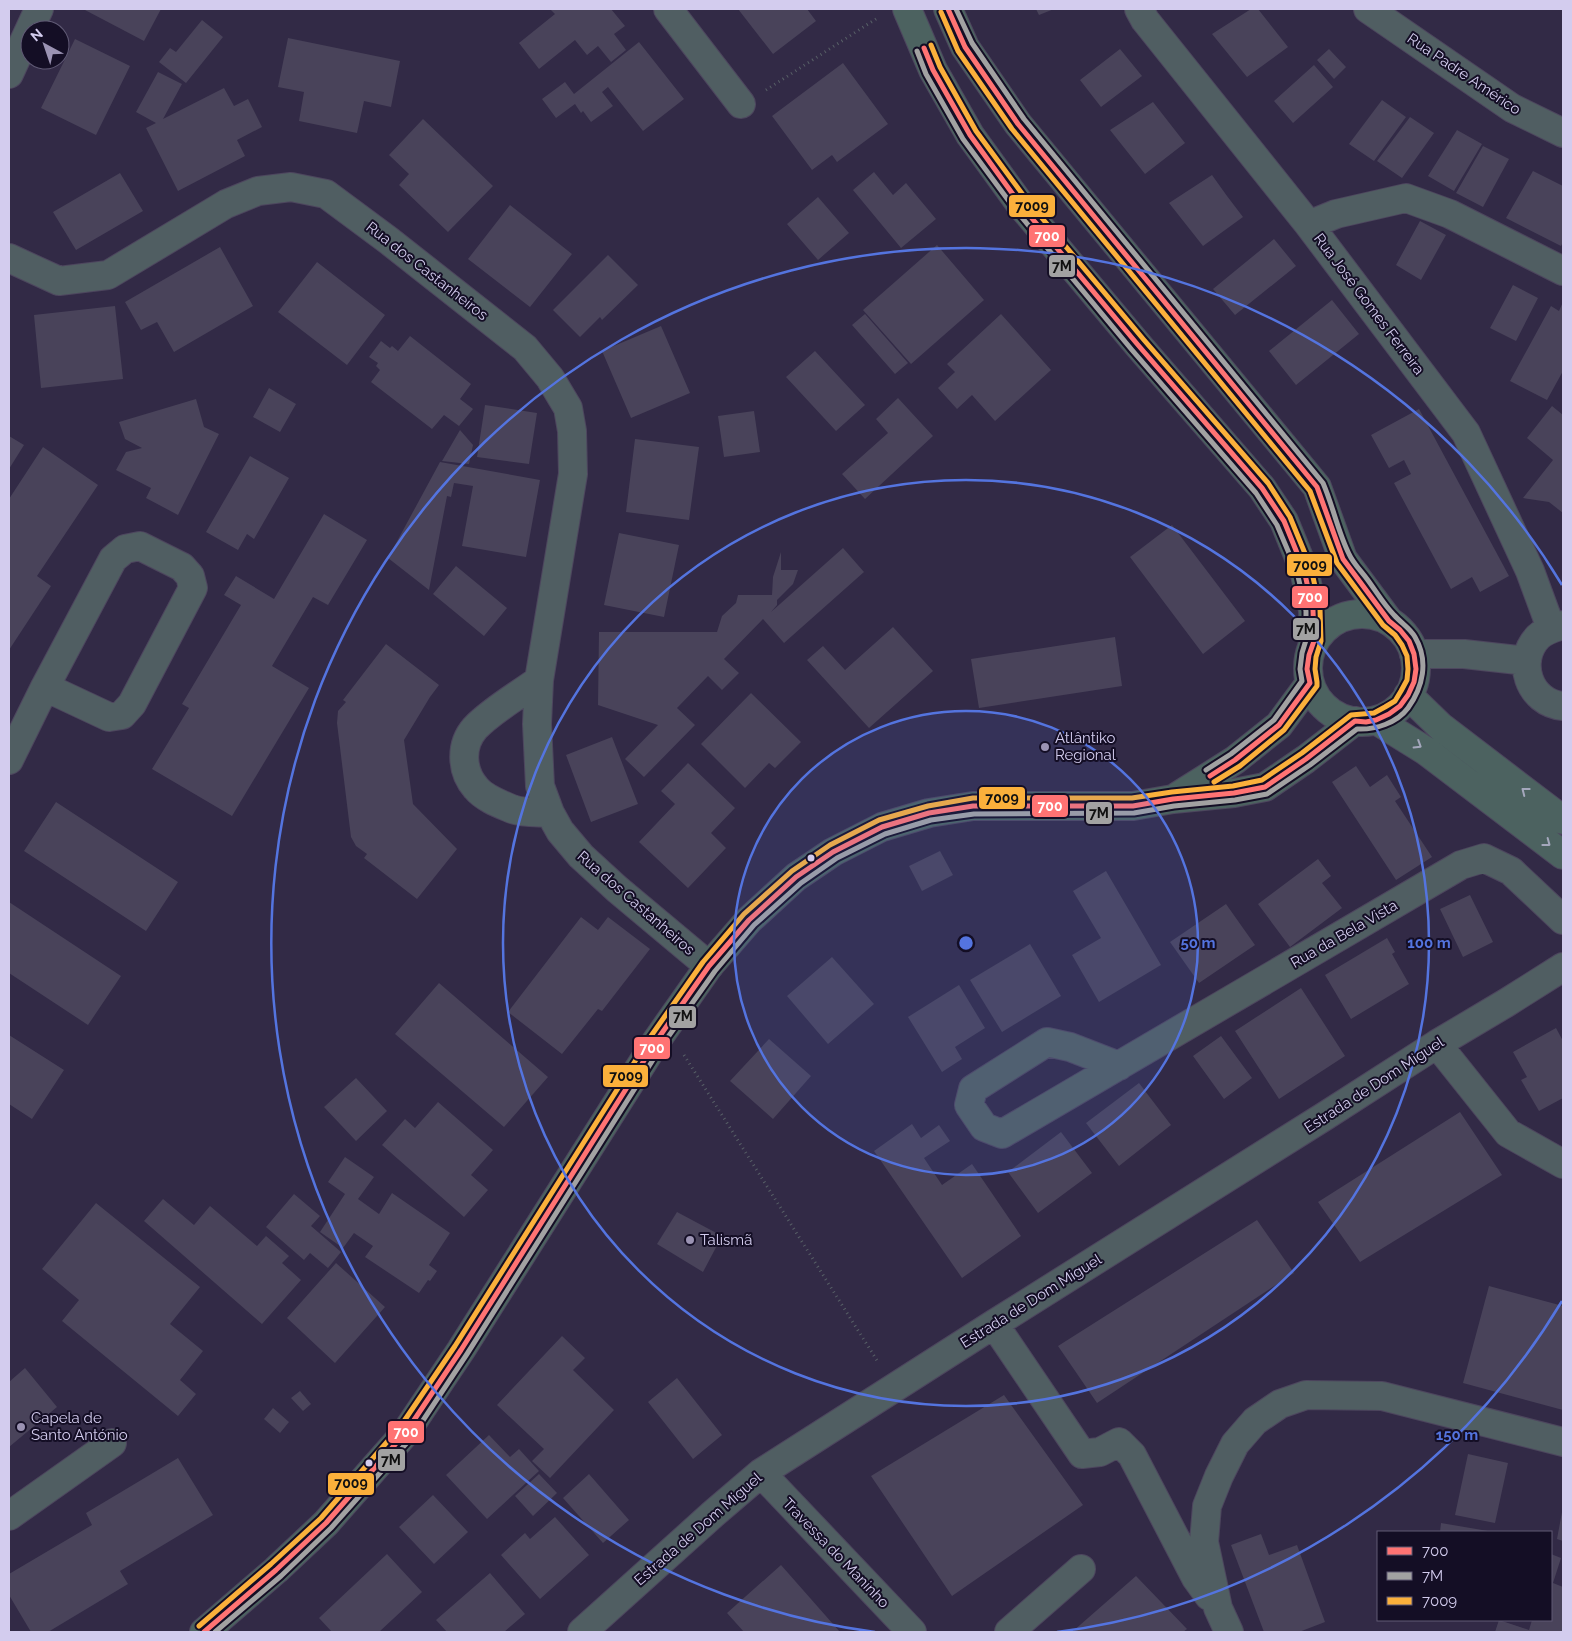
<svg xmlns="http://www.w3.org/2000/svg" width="1572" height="1641" font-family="Raleway,sans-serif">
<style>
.building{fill:#49435a}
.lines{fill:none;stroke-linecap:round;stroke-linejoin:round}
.minor-casing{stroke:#4d465e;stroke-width:30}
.major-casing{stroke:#4d465e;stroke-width:30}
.path{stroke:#586067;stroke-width:3;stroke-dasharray:1 4;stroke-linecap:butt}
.minor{stroke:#505e62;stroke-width:28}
.major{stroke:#4c6260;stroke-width:28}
.bus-1-casing{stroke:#140e25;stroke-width:9}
.bus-2-casing{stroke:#140e25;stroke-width:9}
.bus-3-casing{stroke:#140e25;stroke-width:9}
.bus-1{stroke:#ff7373;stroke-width:5}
.bus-2{stroke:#a2a2a2;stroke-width:5}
.bus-3{stroke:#fbb03b;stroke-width:5}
.oneway{stroke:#a4a7bc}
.ring{fill:none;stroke:#5474df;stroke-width:2.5}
.poi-dot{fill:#9b93b3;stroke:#140e25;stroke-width:2}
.bus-dot{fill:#d3ccee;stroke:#140e25;stroke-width:2}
.labels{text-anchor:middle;stroke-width:4;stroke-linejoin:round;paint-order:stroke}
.street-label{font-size:15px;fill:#d3ccee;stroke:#140e25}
.poi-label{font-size:15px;fill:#d3ccee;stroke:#140e25;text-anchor:start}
.centre{fill:#5474df;stroke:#140e25;stroke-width:2.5}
.ring-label{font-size:15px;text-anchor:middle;font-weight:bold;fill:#5474df;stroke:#140e25;stroke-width:4;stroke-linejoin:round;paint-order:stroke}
.line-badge{stroke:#140e25;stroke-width:2}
.badge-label{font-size:14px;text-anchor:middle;font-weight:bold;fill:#fff}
.pale-badge-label{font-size:14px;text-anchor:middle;font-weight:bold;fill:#111}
</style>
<rect width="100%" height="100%" fill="#322a46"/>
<path class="building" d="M86 9H161L144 41 85 10Z
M550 9H611L625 26 614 34 626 50 611 62 598 46 587 55 575 40 539 69 519 43 555 14Z
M738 9H807L816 21 773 54Z
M1036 9H1054L1039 15Z
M1251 9H1258L1288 47 1247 77 1212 34Z
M202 20 223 37 186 83 159 62 170 48 176 52Z
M288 38 400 61 391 107 364 101 357 133 299 121 304 92 278 87Z
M75 39 130 66 96 135 41 108Z
M639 42 684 99 643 131 608 87 602 92 613 106 591 122 583 111 581 113 575 104 556 118 542 99 565 82 574 94Z
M1120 49 1142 76 1101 107 1080 80Z
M1329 49 1346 67 1334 79 1317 60Z
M843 63 888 124 837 162 832 155 812 170 772 116Z
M1314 65 1333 87 1293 123 1274 101Z
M158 72 182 84 163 119 224 88 234 106 248 99 262 127 237 140 245 156 178 191 146 128 156 123 136 112Z
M1382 100 1406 117 1374 161 1349 144Z
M1153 102 1185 143 1145 174 1110 130Z
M1410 117 1434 133 1402 178 1377 161Z
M423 119 493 186 448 232 399 185 409 174 389 155Z
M1457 130 1482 144 1454 191 1428 176Z
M1483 146 1509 159 1483 207 1456 193Z
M1533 171 1563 186V242L1561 246 1506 218Z
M874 172 893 195 906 183 936 219 901 248 853 190Z
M120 173 143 211 76 250 53 212Z
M1212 175 1227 196 1243 217 1203 246 1169 203Z
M818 197 849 233 818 260 787 224Z
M510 205 572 254 530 307 468 259Z
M1420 221 1446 235 1421 280 1396 265Z
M1274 239 1296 266 1235 315 1213 289Z
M937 245 984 300 911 364 863 310Z
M220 247 253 306 174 352 157 322 141 330 125 302Z
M608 255 638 285 602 320 600 317 580 337 553 310Z
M317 262 385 315 347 365 278 312Z
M1513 285 1538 298 1516 341 1490 328Z
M1332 300 1359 334 1296 385 1269 351Z
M1563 302V371L1547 400 1510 381 1551 306 1559 311Z
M115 306 123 379 41 388 34 315Z
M865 314 908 363 895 374 852 325Z
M1001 314 1051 370 995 421 972 395 957 409 938 388 955 372 947 364Z
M661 326 690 393 631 418 602 351Z
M410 336 471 384 460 399 473 409 459 426 444 415 432 429 371 382 380 370 376 366 378 363 369 357 381 341 390 348 392 346 398 351Z
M815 351 865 405 836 431 786 377Z
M269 388 296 404 280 432 253 417Z
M898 398 933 436 865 499 842 474 888 433 876 419Z
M196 399 204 427 219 434 178 515 146 498 151 488 116 470 126 452 142 448 125 439 119 422Z
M485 405 537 413 529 464 477 457Z
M1552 406 1563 415V513L1549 502 1523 498 1553 460 1527 438Z
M1419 409 1509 576 1480 592 1472 577 1451 589 1394 483 1411 474 1404 460 1389 468 1371 435Z
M754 411 760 452 724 457 718 416Z
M460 430 473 445 469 464 442 461Z
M9 436 24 445 9 469Z
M635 439 699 447 689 520 626 512Z
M43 447 98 485 37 576 51 586 9 650V499Z
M250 456 289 478 254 539 247 534 238 550 206 532Z
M440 462 540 480 526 557 462 546 473 486 454 483 451 497 447 496 429 590 388 558Z
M324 514 367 540 328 605 313 597 272 666 309 688 232 816 152 769 189 708 182 704 241 605 224 595 236 576 274 599Z
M1172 525 1245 621 1203 654 1130 557Z
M619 533 679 545 664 617 604 605Z
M843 548 864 572 784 643 763 619 724 659 739 673 722 690 708 676 677 708 695 725 644 777 625 759 658 725 598 705 599 632H717L722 616 736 603 738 595H772L773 577 781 552V570H798L793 584 777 600V605L771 612Z
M456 566 507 608 484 636 433 594Z
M893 627 933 671 869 728 807 660 823 646 845 670Z
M1115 637 1122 686 979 708 971 659Z
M386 644 439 685 430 697 404 740 413 804 457 849 417 899 364 858 367 854 356 846 351 837 337 723 338 711 346 702 343 700Z
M751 693 801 742 775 768 769 763 745 788 701 744Z
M612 737 638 804 591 822 566 755Z
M688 763 735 808 711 833 726 848 688 888 639 842 675 804 661 791Z
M1356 766 1370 787 1387 775 1401 797 1395 801 1432 857 1396 880 1332 782Z
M56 802 178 882 146 931 24 851Z
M940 851 953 875 922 891 909 866Z
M1318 859 1331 876 1322 883 1342 908 1290 947 1258 904Z
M1106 871 1161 965 1099 1002 1072 955 1101 938 1073 891Z
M1470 895 1493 942 1463 957 1440 909Z
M9 902 121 976 88 1025 9 973Z
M1226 904 1255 945 1199 983 1170 942Z
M581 917 598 930 608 917 650 949 602 1011 598 1009 562 1054 508 1012Z
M1387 938 1395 952 1392 954 1409 984 1351 1019 1325 975Z
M1030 944 1061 996 1002 1032 970 980Z
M832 957 874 1004 828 1044 787 996Z
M439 983 548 1077 504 1127 395 1034Z
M959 985 985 1028 955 1047 962 1059 942 1072 908 1017Z
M1301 988 1345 1056 1279 1099 1235 1031Z
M1556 1028 1563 1041V1098L1539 1111 1521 1080 1527 1077 1513 1052Z
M9 1035 64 1070 32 1119 9 1104Z
M1221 1036 1252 1078 1224 1099 1193 1056Z
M769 1039 811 1076 773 1119 730 1081Z
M356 1078 387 1111 356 1141 324 1107Z
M1139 1083 1171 1125 1119 1166 1086 1123Z
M438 1102 493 1150 471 1175 488 1190 464 1217 382 1145 405 1119 415 1128Z
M1460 1112 1502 1175 1360 1262 1318 1202Z
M912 1124 921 1138 939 1125 950 1141 924 1158 942 1185 972 1164 1021 1236 962 1278 874 1151Z
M1061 1132 1092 1173 1038 1213 1008 1172Z
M345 1157 374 1177 358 1199 379 1214 392 1193 450 1233 429 1265 437 1271 430 1281 428 1280 419 1293 365 1257 373 1246 354 1233 343 1248 320 1232 345 1194 328 1182Z
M294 1194 320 1216 311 1226 341 1252 328 1268 310 1253 304 1260 266 1227Z
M163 1199 194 1225 210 1206 257 1246 266 1236 289 1256 282 1263 301 1280 262 1324 144 1221Z
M96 1203 200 1287 170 1324 203 1351 180 1380 196 1394 178 1416 62 1321 79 1300 42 1269Z
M677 1212 722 1236 703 1272 657 1244Z
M1257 1220 1294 1273 1097 1403 1058 1346Z
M336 1263 385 1307 335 1363 287 1318Z
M1489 1286 1563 1306V1410L1463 1383Z
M562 1336 585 1358 573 1370 614 1410 550 1478 532 1461 544 1449 497 1405Z
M25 1368 57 1407 9 1447V1382Z
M677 1378 722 1435 693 1459 648 1402Z
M300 1391 311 1404 303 1411 291 1398Z
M1004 1395 1083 1505 952 1596 871 1476Z
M273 1408 289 1422 280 1433 264 1419Z
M489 1435 510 1457 519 1449 539 1471 487 1519 446 1475Z
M1468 1454 1508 1463 1495 1523 1455 1515Z
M178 1458 213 1515 120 1571 128 1584 48 1632H31L9 1595V1574L92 1525 86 1513Z
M539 1474 557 1493 533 1516 515 1496Z
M589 1474 629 1520 603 1543 563 1498Z
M433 1495 468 1532 434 1564 399 1527Z
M1562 1512H1563V1541L1557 1539Z
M555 1517 589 1555 540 1599 501 1555 525 1533 530 1539Z
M1441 1523 1488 1531V1532H1440Z
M1261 1534 1269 1555 1297 1545 1325 1622 1299 1632H1264L1231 1545Z
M387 1554 422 1592 379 1632H332L319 1618Z
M1551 1554 1561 1558 1553 1583 1563 1587V1632H1495L1499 1620 1529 1630 1532 1620H1551Z
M781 1565 840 1632H744L727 1613Z
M490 1573 525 1614 504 1632H447L436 1620Z
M1136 1576 1187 1629 1183 1632H1072Z"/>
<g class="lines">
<defs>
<path id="minor" d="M668 9 741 104
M1139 9 1145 20 1309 225 1466 433 1530 571 1551 628
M1368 9 1512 108 1563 133
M9 74 39 9
M1309 225 1336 214 1406 198 1450 214 1563 271
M9 258 59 281 108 275 226 204 258 191 291 187 326 194 388 240 525 348 550 378 568 408 572 431 573 474 539 680 537 724 540 786 550 813 560 831 581 856 617 889 709 966
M1563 625C1554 628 1545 630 1538 637 1515 661 1529 703 1563 706
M1414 654H1464L1527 661
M539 680C519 695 492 710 475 728 460 745 461 771 476 788 484 798 500 804 512 809 523 813 538 812 550 813
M9 760 45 687 113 559 125 549 140 546 182 567 190 576 193 588 132 704 122 715 109 717 45 687
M1437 1044 1508 1133 1563 1164
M1119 1066 1070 1047 1047 1042 973 1089 969 1105 984 1127 1002 1134 1461 865 1484 858 1511 871 1563 920
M994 1324 1082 1454 1100 1452 1119 1442 1132 1455 1196 1578 1209 1596
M761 1473 912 1632
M9 1516 112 1443
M582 1632 713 1514 761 1473 994 1324 1325 1116 1437 1044 1506 1003 1563 967
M1009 1632 1081 1569
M1229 1632 1218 1608 1204 1542 1207 1506 1219 1476 1235 1444 1255 1421 1280 1404 1306 1395 1382 1396 1563 1442"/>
<path id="major" d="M907 9 933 70 970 135 1020 204 1138 345 1262 488 1284 521 1304 570 1313 610 1314 641
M948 9 965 47 1018 124 1317 487 1343 559 1389 621
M1308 668a54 54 0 1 1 108 0a54 54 0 1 1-108 0Z
M1408 695 1441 727 1563 820
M1376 720 1426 751 1563 855
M1178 796 1235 760 1279 725 1310 683
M204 1632 276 1570 326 1523 406 1432 461 1350 657 1040 709 966 749 920 796 877 833 852 882 827 929 813 973 806H1133L1173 799 1234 793 1265 787 1306 759 1355 721"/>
</defs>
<use href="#minor" class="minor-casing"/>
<use href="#major" class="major-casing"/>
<path class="path" d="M766 90 879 17
M684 1055 878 1362"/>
<use href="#minor" class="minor"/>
<use href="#major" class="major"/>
<defs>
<path id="bus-1" d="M924 48 933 70 970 135 1020 204 1138 345 1262 488 1284 521 1304 570 1313 610 1314 641 1309 655 1307 669 1310 683 1279 725 1235 760 1210 776
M204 1632 276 1570 326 1523 406 1432 461 1350 657 1040 709 966 749 920 796 877 833 852 882 827 929 813 973 806H1133L1173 799 1234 793 1265 787 1306 759 1355 721 1366 722 1376 720 1389 714 1400 706 1408 695 1414 682 1416 669 1414 654 1409 641 1400 630 1389 621 1343 559 1317 487 1018 124 965 47 948 9"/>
<path id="bus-2" d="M917 51 926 74 963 139 1014 208 1132 350 1256 493 1277 525 1297 572 1306 611V640L1302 653 1300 669 1302 681 1274 720 1231 754 1206 770
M215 1632 281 1576 331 1528 412 1437 467 1354 663 1044 715 971 754 925 801 883 837 858 885 834 931 820 974 814 1134 813 1174 806 1235 800 1267 794 1310 765 1357 729C1375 730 1397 723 1408 708 1423 687 1429 661 1415 637 1410 628 1401 623 1394 615 1384 605 1376 591 1367 579 1361 571 1353 563 1349 554 1338 532 1333 506 1323 483L1024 119 972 43 956 9"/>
<path id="bus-3" d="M931 45 940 67 976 131 1026 199 1144 340 1268 483 1290 517 1311 568 1320 609 1321 641 1316 657 1315 669 1317 682V686L1284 730 1240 766 1214 782
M199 1626 271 1564 321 1518 400 1427 455 1346 651 1036 703 962 744 914 792 871 830 845 879 820 928 806 973 798H1132L1172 792 1233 786 1262 780 1302 753 1351 715 1374 713 1385 707 1395 701 1401 691 1407 680 1408 669 1407 656 1402 645 1395 635 1383 625 1337 563 1310 491 1012 129 958 51 941 12"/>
</defs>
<use href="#bus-1" class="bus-1-casing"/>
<use href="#bus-2" class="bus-2-casing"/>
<use href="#bus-3" class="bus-3-casing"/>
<use href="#bus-1" class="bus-1"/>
<use href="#bus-2" class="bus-2"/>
<use href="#bus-3" class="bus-3"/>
</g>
<defs><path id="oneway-chevron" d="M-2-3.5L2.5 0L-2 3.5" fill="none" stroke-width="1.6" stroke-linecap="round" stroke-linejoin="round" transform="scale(1.25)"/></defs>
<g class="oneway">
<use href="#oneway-chevron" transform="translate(1418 745) rotate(32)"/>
<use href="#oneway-chevron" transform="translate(1525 791) rotate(-142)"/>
<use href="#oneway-chevron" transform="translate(1547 843) rotate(37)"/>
</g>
<circle cx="966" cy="943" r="232" fill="#5474df" fill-opacity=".12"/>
<g class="ring">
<circle cx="966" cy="943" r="232"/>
<circle cx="966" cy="943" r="463"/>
<path d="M1562 1301A695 695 0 0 1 1057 1632M875 1632A695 695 0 1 1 1562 585"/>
</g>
<g class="poi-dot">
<circle cx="1045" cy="747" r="5"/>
<circle cx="690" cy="1240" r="5"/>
<circle cx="21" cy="1427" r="5"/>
</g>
<g class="bus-dot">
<circle cx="811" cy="858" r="4.5"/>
<circle cx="369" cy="1463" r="4.5"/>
</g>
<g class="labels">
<g class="street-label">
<text transform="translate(1464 74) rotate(34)" y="5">Rua Padre Américo</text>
<text transform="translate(427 271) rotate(38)" y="5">Rua dos Castanheiros</text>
<text transform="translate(1369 304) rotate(53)" y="5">Rua José Gomes Ferreira</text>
<text transform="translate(636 903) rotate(41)" y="5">Rua dos Castanheiros</text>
<text transform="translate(1344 934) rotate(-30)" y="5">Rua da Bela Vista</text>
<text transform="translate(1374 1085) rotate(-33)" y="5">Estrada de Dom Miguel</text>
<text transform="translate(1031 1301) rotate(-32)" y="5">Estrada de Dom Miguel</text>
<text transform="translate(698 1529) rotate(-41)" y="5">Estrada de Dom Miguel</text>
<text transform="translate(836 1553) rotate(46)" y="5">Travessa do Maninho</text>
</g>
<g class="poi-label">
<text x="1055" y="743">Atlântiko<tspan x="1055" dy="17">Regional</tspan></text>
<text x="700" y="1245">Talismã</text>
<text x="31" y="1423">Capela de<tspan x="31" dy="17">Santo António</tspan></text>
</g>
</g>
<circle cx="966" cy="943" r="8" class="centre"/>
<g class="ring-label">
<text x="1198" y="948">50 m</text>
<text x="1429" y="948">100 m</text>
<text x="1457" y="1440">150 m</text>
</g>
<g class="line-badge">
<rect x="1008" y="194" width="48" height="24" rx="5" fill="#fbb03b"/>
<rect x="1028" y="224" width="38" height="24" rx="5" fill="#ff7373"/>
<rect x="1048" y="254" width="28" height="24" rx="5" fill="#a2a2a2"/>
<rect x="1286" y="553" width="47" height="24" rx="5" fill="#fbb03b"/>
<rect x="1291" y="585" width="38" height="24" rx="5" fill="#ff7373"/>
<rect x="1292" y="617" width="28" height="24" rx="5" fill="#a2a2a2"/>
<rect x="978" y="786" width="48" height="24" rx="5" fill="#fbb03b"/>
<rect x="1031" y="794" width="38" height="24" rx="5" fill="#ff7373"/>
<rect x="1085" y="801" width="28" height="24" rx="5" fill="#a2a2a2"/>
<rect x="668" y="1005" width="29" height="24" rx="5" fill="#a2a2a2"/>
<rect x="633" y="1036" width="38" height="24" rx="5" fill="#ff7373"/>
<rect x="602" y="1064" width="47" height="24" rx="5" fill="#fbb03b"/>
<rect x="387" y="1420" width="38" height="24" rx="5" fill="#ff7373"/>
<rect x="377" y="1448" width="29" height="24" rx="5" fill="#a2a2a2"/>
<rect x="327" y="1472" width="48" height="24" rx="5" fill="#fbb03b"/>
</g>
<g class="badge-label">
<text x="1047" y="241">700</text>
<text x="1310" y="602">700</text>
<text x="1050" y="811">700</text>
<text x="652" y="1053">700</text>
<text x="406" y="1437">700</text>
</g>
<g class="pale-badge-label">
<text x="1032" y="211">7009</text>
<text x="1062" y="271">7M</text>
<text x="1310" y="570">7009</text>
<text x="1306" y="634">7M</text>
<text x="1002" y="803">7009</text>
<text x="1099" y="818">7M</text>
<text x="683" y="1021">7M</text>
<text x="626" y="1081">7009</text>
<text x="391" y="1465">7M</text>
<text x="351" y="1488">7009</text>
</g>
<rect width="1572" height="1641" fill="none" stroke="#d3ccee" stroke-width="20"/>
<rect x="1377" y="1531" width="175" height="90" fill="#140e25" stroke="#605a75"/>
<rect x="1387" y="1547" width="25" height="8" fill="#ff7373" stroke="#605a75"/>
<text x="1422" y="1556" font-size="15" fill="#d3ccee">700</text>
<rect x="1387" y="1572" width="25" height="8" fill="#a2a2a2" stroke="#605a75"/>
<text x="1422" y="1581" font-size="15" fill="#d3ccee">7M</text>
<rect x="1387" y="1597" width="25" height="8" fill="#fbb03b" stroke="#605a75"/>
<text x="1422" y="1606" font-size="15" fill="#d3ccee">7009</text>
<g transform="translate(45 45) rotate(320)"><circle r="24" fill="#140e25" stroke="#605a75"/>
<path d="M0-4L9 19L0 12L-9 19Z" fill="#9b93b3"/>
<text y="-8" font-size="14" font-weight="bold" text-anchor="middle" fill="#d3ccee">N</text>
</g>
</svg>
